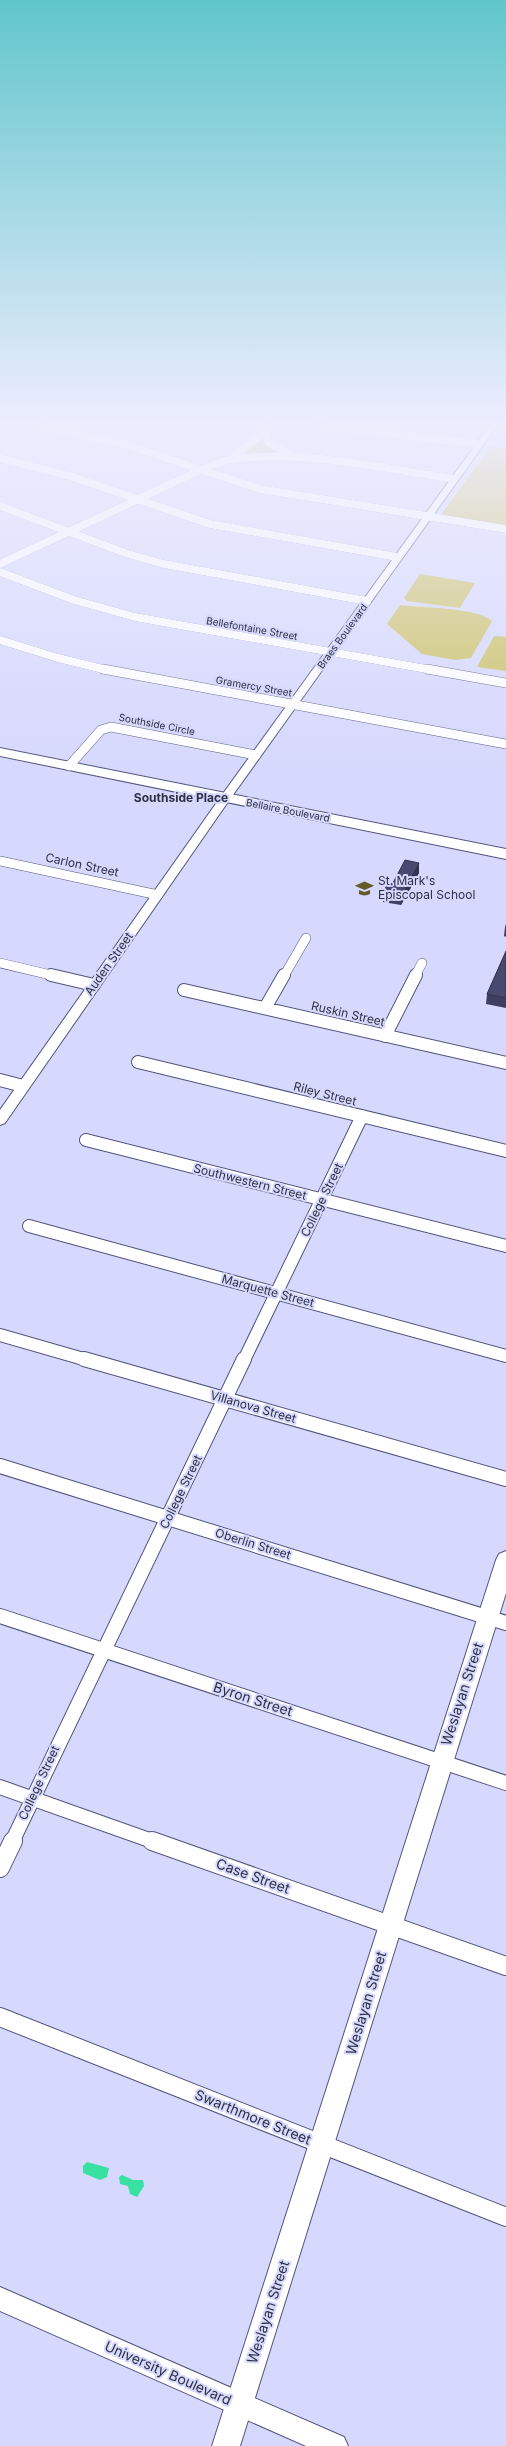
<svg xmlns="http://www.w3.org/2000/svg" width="506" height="2446" font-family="Inter,sans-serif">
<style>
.green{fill:#cbc05e}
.water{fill:#38e0a2}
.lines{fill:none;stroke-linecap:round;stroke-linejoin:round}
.minor-far4-casing{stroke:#53547c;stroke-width:8}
.minor-far3-casing{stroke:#53547c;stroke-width:10}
.minor-far2-casing{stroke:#53547c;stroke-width:14}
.minor-far1-casing{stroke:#53547c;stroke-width:16}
.minor-casing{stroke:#53547c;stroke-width:20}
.tertiary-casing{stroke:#53547c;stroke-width:2}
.secondary-casing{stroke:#53547c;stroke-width:2}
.primary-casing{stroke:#53547c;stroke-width:2}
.minor-far4{stroke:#fff;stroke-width:8}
.minor-far3{stroke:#fff;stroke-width:9}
.minor-far2{stroke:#fff;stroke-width:12}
.minor-far1{stroke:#fff;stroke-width:14}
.minor{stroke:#fff;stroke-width:18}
.tertiary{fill:#fff;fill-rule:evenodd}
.secondary{fill:#fff;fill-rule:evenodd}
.primary{fill:#fff;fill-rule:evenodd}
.wall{fill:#3e3f60}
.shaded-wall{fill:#32334e}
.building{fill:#484970;stroke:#32334e}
.labels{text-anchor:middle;stroke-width:4;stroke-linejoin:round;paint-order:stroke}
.far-street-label{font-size:10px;fill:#2e2f41;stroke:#d6d8fd}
.far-quarter-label{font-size:12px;font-weight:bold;fill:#2e2f41;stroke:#d6d8fd}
.street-label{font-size:12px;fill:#2e2f41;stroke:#d6d8fd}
.poi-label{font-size:12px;fill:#2e2f41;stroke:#d6d8fd;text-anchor:start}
.near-street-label{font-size:14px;fill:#2e2f41;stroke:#d6d8fd}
</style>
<rect width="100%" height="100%" fill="#d6d8fd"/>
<path class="green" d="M265 431 266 439 295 456 231 459Z
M491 446 506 448V525L440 516Z
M420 574 475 583 460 608 407 601 404 598Z
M400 605C424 608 475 607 492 621L471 658 455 660 422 654 387 624Z
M494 636 506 637V671L477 667Z"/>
<path class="water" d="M87 2162 109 2168 107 2177 100 2180 83 2173V2166Z
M122 2175 133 2180H143L144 2186 137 2197 130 2194 128 2186 120 2184 119 2177Z"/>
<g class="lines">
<defs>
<path id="minor-far4" d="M43 426 127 445 260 489 506 529
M321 426 479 444
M265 431 269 443 288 453
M0 458 70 476 210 524 397 557
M232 459C306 450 381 468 454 479
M0 506 128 554 164 564 367 601
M0 564 207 467 231 459 265 431 268 426
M0 572 74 600 135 617 432 670
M0 640 58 658 107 670"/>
<path id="minor-far3" d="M103 669 506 744
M427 669 506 683
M69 766 101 730 111 727 256 755
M0 861 158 895
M0 963 55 976
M284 976 306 938
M415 976 422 963"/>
<path id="minor-far2" d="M51 975 94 985
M184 990 506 1063
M265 1008 284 975
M385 1036 416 975
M138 1062 506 1151
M0 1080 23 1086
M86 1140 506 1246
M29 1226 506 1356
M0 1335 87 1360
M244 1360 362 1116"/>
<path id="minor-far1" d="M84 1359 506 1479
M0 1466 506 1623
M0 1616 506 1783
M0 1787 155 1842
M12 1842 244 1359"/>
<path id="minor" d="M152 1841 506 1966
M0 1868 13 1841
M0 2017 506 2217"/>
<path id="tertiary" d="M489 426H497L230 799 5 1123 0 1125V1110L222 795Z
M0 2287 344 2437 348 2446H306L0 2311Z"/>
<path id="secondary" d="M506 1551V1593L240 2446H212L496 1560 499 1554Z"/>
<path id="primary" d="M0 748 506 849V859L0 756Z"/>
</defs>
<use href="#minor-far4" class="minor-far4-casing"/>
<use href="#minor-far3" class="minor-far3-casing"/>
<use href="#minor-far2" class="minor-far2-casing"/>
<use href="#minor-far1" class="minor-far1-casing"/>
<use href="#minor" class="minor-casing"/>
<use href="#tertiary" class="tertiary-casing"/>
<use href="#secondary" class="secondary-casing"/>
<use href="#primary" class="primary-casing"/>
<use href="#minor-far4" class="minor-far4"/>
<use href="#minor-far3" class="minor-far3"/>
<use href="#minor-far2" class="minor-far2"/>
<use href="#minor-far1" class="minor-far1"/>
<use href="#minor" class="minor"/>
<use href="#tertiary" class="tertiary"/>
<use href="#secondary" class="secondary"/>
<use href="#primary" class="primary"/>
</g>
<path class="wall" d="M419 863V873L401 905 383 902V892L393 883Z
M506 924V937L504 936 505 927Z
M506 951V1008L486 1004 487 994Z"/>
<path class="shaded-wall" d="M419 863V873L401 905 402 896Z"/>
<path class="building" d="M405 860 419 863 402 896 383 892 389 882 393 883Z
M506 951V998L487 994Z"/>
<linearGradient id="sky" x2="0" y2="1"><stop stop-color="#61c6cc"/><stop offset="0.55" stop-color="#ededfe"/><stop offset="1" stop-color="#ededfe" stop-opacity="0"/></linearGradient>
<rect width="506" height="768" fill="url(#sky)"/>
<defs>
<symbol id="school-bare" viewBox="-9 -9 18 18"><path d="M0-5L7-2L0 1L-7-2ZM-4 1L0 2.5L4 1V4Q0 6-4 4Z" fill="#625c29" stroke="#d6d8fd" stroke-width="2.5" paint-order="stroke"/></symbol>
</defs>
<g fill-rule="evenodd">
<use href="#school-bare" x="352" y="876" width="25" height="25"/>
</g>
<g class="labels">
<g class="far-street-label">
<text transform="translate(252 628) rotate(10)" y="4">Bellefontaine Street</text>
<text transform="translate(342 636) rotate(-54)" y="4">Braes Boulevard</text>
<text transform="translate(254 686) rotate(10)" y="4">Gramercy Street</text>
<text transform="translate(157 724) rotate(11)" y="4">Southside Circle</text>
<text transform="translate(288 810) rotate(11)" y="4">Bellaire Boulevard</text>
</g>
<g class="far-quarter-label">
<text x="181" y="802">Southside Place</text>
</g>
<g class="street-label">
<text transform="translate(82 865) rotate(12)" y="4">Carlon Street</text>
<text transform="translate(109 964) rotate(-55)" y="4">Auden Street</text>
<text transform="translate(348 1014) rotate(13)" y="4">Ruskin Street</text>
<text transform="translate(325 1094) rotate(14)" y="4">Riley Street</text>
<text transform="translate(250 1182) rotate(14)" y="4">Southwestern Street</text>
<text transform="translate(322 1200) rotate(-64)" y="4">College Street</text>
<text transform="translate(268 1291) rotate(15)" y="4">Marquette Street</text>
<text transform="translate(253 1407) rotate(16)" y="4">Villanova Street</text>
<text transform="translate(181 1492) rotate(-64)" y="4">College Street</text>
<text transform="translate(253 1544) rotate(17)" y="4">Oberlin Street</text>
<text transform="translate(39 1783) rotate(-65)" y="4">College Street</text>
</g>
<g class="poi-label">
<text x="378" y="885">St. Mark's<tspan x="378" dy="14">Episcopal School</tspan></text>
</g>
<g class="near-street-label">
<text transform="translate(462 1694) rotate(-72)" y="5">Weslayan Street</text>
<text transform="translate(253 1699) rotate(18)" y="5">Byron Street</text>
<text transform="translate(253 1876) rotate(20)" y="5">Case Street</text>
<text transform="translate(366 2003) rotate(-73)" y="5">Weslayan Street</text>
<text transform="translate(253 2117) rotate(22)" y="5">Swarthmore Street</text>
<text transform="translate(268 2312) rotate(-72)" y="5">Weslayan Street</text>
<text transform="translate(168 2373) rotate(24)" y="5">University Boulevard</text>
</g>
</g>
</svg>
